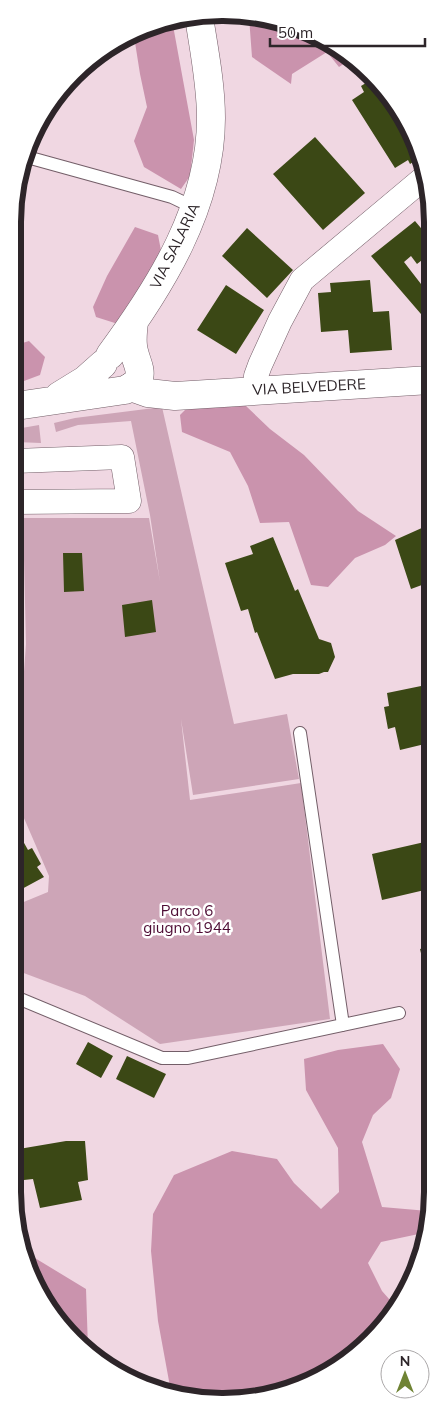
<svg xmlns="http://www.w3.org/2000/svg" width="445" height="1414" font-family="Mulish,sans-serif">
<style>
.green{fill:#cda5b7}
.forest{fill:#ca93ad}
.building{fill:#3b4815}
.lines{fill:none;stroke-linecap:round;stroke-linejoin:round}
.service-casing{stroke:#735e68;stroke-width:14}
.minor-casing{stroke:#735e68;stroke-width:25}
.tertiary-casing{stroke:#735e68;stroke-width:29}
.secondary-casing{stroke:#735e68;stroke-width:29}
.service{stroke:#fff;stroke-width:12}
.minor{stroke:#fff;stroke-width:24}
.tertiary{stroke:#fff;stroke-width:28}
.secondary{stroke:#fff;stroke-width:28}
.labels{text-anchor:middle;stroke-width:5;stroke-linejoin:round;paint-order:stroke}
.street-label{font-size:15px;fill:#2d2529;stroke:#fff}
.park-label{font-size:15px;fill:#4d0b33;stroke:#fff}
.rim{fill:none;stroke:#2d2529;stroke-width:6}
</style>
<rect width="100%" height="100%" fill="#f0d7e2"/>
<path class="green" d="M162 407 234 724 287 714 299 779 193 795 181 719 190 800 301 783 330 1019 160 1044 85 996 13 969 14 906 48 892 49 876 14 795V760L18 754 26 644 23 518H149L160 582 150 515 131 421 78 425 56 432 54 423 75 418Z
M39 425 41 443 16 442V429Z"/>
<path class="forest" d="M249 17H264L327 40 351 59 339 67 327 52 292 74 291 84 252 57Z
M172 20 194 140 190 176 181 189 144 167 134 141 147 107 140 74 134 36Z
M135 227 158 235 163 261 118 324 96 317 93 307 107 276Z
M29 341 45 357 40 375 16 384V345Z
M246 406 270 429 304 455 358 511 396 536 385 545 355 558 328 587 311 585 289 522 260 523 248 486 230 452 182 432 180 415 188 407Z
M383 1044 400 1069 391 1098 373 1115 362 1142 382 1207 428 1211V1232L381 1242 368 1263 382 1291 397 1308 339 1366 277 1394 195 1400 171 1392 158 1321 151 1251 153 1214 174 1175 232 1151 277 1159 294 1183 321 1209 339 1192 338 1148 306 1090 304 1059 338 1050Z
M25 1252 86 1289 88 1348 65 1330 28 1272Z"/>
<path class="building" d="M374 78 411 130 419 158 410 164 408 160 395 168 352 100 364 92 361 86Z
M315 137 365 193 323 230 273 174Z
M415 221 431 240V253L417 264 411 256 404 262 421 284 430 275V318L427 321 371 256Z
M247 228 293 270 267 298 222 256Z
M370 280 373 312 389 311 392 350 350 353 348 330 321 332 318 293 331 292 330 283Z
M226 285 264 310 236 354 197 330Z
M424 527 430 541V582L411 589 395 540Z
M273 537 295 591 298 589 319 639 331 643 335 657 328 672H324L319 674H293L275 679 257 632 255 633 248 609 241 611 225 563 253 554 250 546Z
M63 553H82L84 591 64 592Z
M152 600 156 632 125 637 122 605Z
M426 685 428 695H430L429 743 400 750 395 727 388 729 384 707 389 706 387 693Z
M14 794 21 809 14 813Z
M14 825 28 850 32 848 41 864 37 867 44 877 20 890 15 880 14 881Z
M429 841V889L382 900 372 854Z
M429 923V969L425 970 420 949 427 947 421 925Z
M88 1042 113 1056 101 1078 76 1064Z
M127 1056 166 1074 154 1098 116 1079Z
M66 1141H85L88 1180 78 1182 82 1200 40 1208 33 1179 15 1181 13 1150Z"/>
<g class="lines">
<defs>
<path id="service" d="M27 157 172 197 195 208
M300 733 343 1025
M13 996 162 1058H188L399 1013"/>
<path id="minor" d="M255 390 256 376 260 365 280 321 302 280 425 177
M15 502 129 501 122 457 15 461"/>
<path id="tertiary" d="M131 387 148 393 175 396 430 380"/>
<path id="secondary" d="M110 355C161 286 211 206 211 118 211 84 204 50 199 17
M59 396 85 380 103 364
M16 406 125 390C151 378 135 365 133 346 132 338 133 330 134 322"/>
</defs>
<use href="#service" class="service-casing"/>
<use href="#minor" class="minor-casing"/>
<use href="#tertiary" class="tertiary-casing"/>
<use href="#secondary" class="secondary-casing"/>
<use href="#service" class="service"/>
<use href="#minor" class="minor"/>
<use href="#tertiary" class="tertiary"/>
<use href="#secondary" class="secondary"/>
</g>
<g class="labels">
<g class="street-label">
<text transform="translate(175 246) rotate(-64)" y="5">VIA SALARIA</text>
<text transform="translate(309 387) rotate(-3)" y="5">VIA BELVEDERE</text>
</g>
<g class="park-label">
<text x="187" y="916">Parco 6<tspan x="187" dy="17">giugno 1944</tspan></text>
</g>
</g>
<path d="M0 0H445V1414H0ZM222 21H223A201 201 0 0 1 424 222V1192A201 201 0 0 1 223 1393H222A201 201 0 0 1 21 1192V222A201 201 0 0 1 222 21Z" fill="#fff" fill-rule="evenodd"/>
<path class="rim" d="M222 21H223A201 201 0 0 1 424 222V1192A201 201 0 0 1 223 1393H222A201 201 0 0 1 21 1192V222A201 201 0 0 1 222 21Z"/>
<g transform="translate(405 1374)"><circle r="24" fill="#ffffff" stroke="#aba8a9"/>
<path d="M0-4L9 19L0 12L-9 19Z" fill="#6f8334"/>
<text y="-8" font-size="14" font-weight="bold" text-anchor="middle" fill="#2d2529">N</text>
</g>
<path d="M270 38v8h155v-8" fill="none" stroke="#2d2529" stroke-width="2.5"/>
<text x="278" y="38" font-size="15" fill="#2d2529" stroke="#ffffff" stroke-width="4" paint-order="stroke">50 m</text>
</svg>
